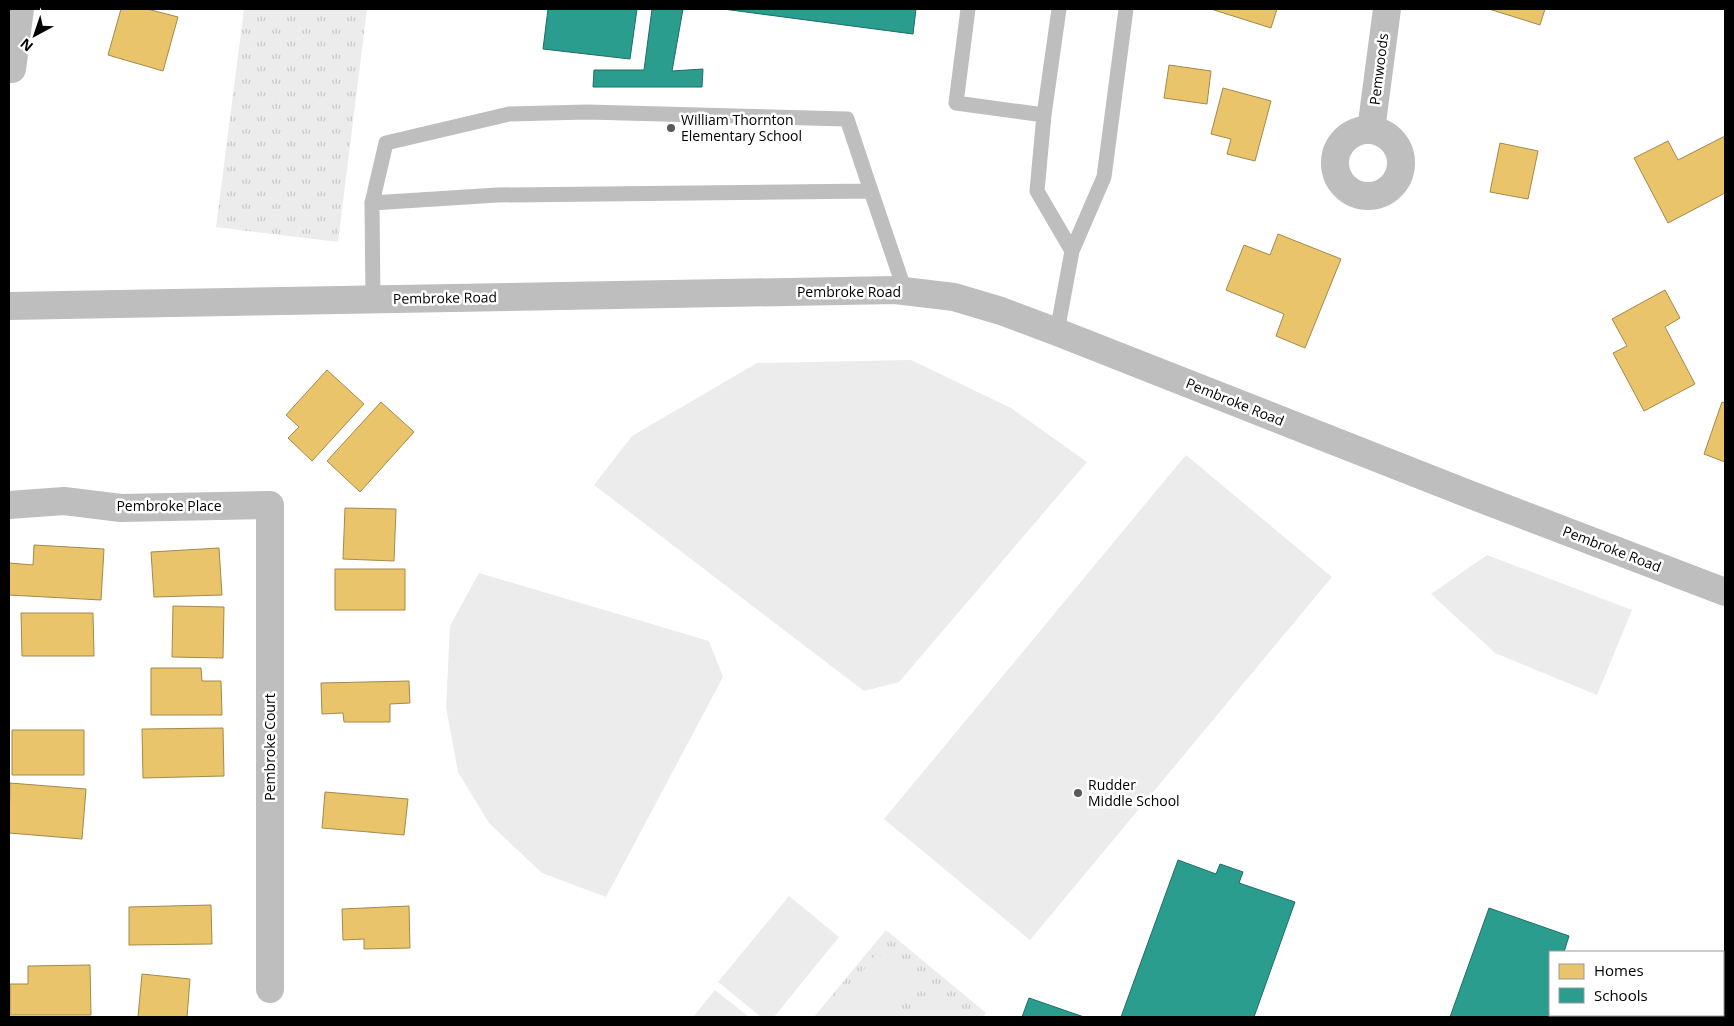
<svg xmlns="http://www.w3.org/2000/svg" width="1734" height="1026" font-family="'Open Sans',sans-serif">
<style>
.park{fill:url(#park-tufts)}
.garden{fill:#ececec}
.homes{fill:#e9c46a;stroke:#a3894a}
.schools{fill:#2a9d8f;stroke:#1d6e64}
.lines{fill:none;stroke-linecap:round;stroke-linejoin:round}
.lane{stroke:#bebebe;stroke-width:15}
.street{stroke:#bebebe;stroke-width:28}
.poi-dot{fill:#595959;stroke:#fff;stroke-width:2}
.labels{text-anchor:middle;stroke-width:5;stroke-linejoin:round;paint-order:stroke}
.street-label{font-size:14px;fill:#000;stroke:#fff}
.poi-label{font-size:14px;fill:#000;stroke:#fff;text-anchor:start}
</style>
<defs>
<pattern id="park-tufts" width="24" height="20" patternUnits="userSpaceOnUse" patternTransform="scale(1.25)"><rect width="24" height="20" fill="#ececec"/><path d="M3 7l-1-3M5 7V3M7 7l1-3M15 17l-1-3M17 17v-4M19 17l1-3" fill="none" stroke="#c9c9c9"/></pattern>
</defs>
<rect width="100%" height="100%" fill="#fff"/>
<path class="park" d="M244 9H367L338 242 216 227Z
M886 930 986 1013 983 1017H814Z"/>
<path class="garden" d="M911 360 1011 408 1087 462 899 682 864 691 594 485 632 436 757 363Z
M1186 455 1332 577 1030 940 884 819Z
M1487 555 1632 610 1597 695 1495 653 1431 594Z
M479 573 709 641 723 677 606 897 542 873 489 823 458 772 446 707 450 626Z
M789 896 839 937 774 1017H761L718 982Z
M877 953 914 983 887 1017H826Z
M715 990 749 1017H693Z
M926 994 955 1017H908Z"/>
<path class="homes" d="M121 9H147L178 17 163 71 108 55Z
M1211 9H1277L1271 28Z
M1489 9H1545L1540 25Z
M1169 65 1211 71 1207 104 1164 98Z
M1223 88 1271 101 1255 161 1227 154 1231 139 1211 134Z
M1725 136V193L1668 223 1634 158 1668 141 1678 160Z
M1500 143 1538 151 1528 199 1490 192Z
M1278 234 1341 259 1305 348 1276 336 1284 314 1226 290 1244 245 1270 255Z
M1665 290 1680 318 1665 327 1695 384 1644 411 1613 353 1627 346 1612 319Z
M327 370 364 404 312 461 288 438 299 427 286 415Z
M381 402 414 432 360 492 327 461Z
M1722 402 1725 403V462L1704 454Z
M345 508 396 509 394 561 343 559Z
M34 545 104 549 101 600 9 595V563L33 565Z
M219 548 222 595 154 597 151 552Z
M335 569H405V610H335Z
M173 606 224 607 223 658 172 657Z
M21 613H93L94 656H22Z
M151 668H201L202 681H221L222 715H151Z
M409 681 410 703 390 704V722H344L343 713 322 714 321 683Z
M223 728 224 776 143 778 142 729Z
M12 730H84V775H12Z
M10 783 86 789 82 839 9 833Z
M325 792 408 799 404 835 322 828Z
M211 905 212 944 129 945V907Z
M409 906 410 948 364 949V939L343 940 342 909Z
M90 965 91 1015H10V984H28V966Z
M142 974 190 979 187 1017H138Z"/>
<path class="schools" d="M548 9H637L630 59 543 49Z
M652 9H683L672 71 703 69 702 87H593L594 70H644Z
M723 9H916L913 34Z
M1178 860 1216 874 1220 864 1243 872 1239 883 1295 902 1254 1017H1121Z
M1489 908 1569 936 1564 952H1550V1015H1647L1646 1017H1450Z
M1029 998 1084 1017H1022Z"/>
<g class="lines">
<path class="lane" d="M968 9 956 103 1044 115
M372 203 386 143 509 114 587 112 847 119 871 191
M1072 251 1104 177 1126 9
M373 300 372 203 497 195 871 191 905 291
M1057 332 1072 251 1037 191 1044 115 1059 9
M1723 972 1725 973
M1675 1017 1676 1015"/>
<path class="street" d="M9 69H12L20 9
M1371 130 1387 9
M1335 163a33 33 0 1 1 66 0a33 33 0 1 1-66 0Z
M9 306 895 290 954 297 1001 311 1057 332 1466 493 1725 592
M9 505 64 501 121 508 270 505V989"/>
</g>
<g class="poi-dot">
<circle cx="671" cy="128" r="5"/>
<circle cx="1078" cy="793" r="5"/>
</g>
<g class="labels">
<g class="street-label">
<text transform="translate(1379 69) rotate(-83)" y="5">Pemwoods</text>
<text x="849" y="297">Pembroke Road</text>
<text transform="translate(445 298) rotate(-1)" y="5">Pembroke Road</text>
<text transform="translate(1235 402) rotate(22)" y="5">Pembroke Road</text>
<text x="169" y="511">Pembroke Place</text>
<text transform="translate(1612 549) rotate(21)" y="5">Pembroke Road</text>
<text transform="translate(270 747) rotate(-90)" y="5">Pembroke Court</text>
</g>
<g class="poi-label">
<text x="681" y="125">William Thornton<tspan x="681" dy="16">Elementary School</tspan></text>
<text x="1088" y="790">Rudder<tspan x="1088" dy="16">Middle School</tspan></text>
</g>
</g>
<rect width="1734" height="1026" fill="none" stroke="#000000" stroke-width="20"/>
<rect x="1549" y="951" width="175" height="65" fill="#ffffff" stroke="#999999"/>
<rect x="1559" y="964" width="25" height="15" fill="#e9c46a" stroke="#999999"/>
<text x="1594" y="976" font-size="15" fill="#000000">Homes</text>
<rect x="1559" y="988" width="25" height="15" fill="#2a9d8f" stroke="#999999"/>
<text x="1594" y="1001" font-size="15" fill="#000000">Schools</text>
<g transform="translate(35 35) rotate(220)" stroke="#ffffff" stroke-width="4" paint-order="stroke">
<path d="M0-4L9 19L0 12L-9 19Z" fill="#000000"/>
<text y="-8" font-size="14" font-weight="bold" text-anchor="middle" fill="#000000">N</text>
</g>
</svg>
